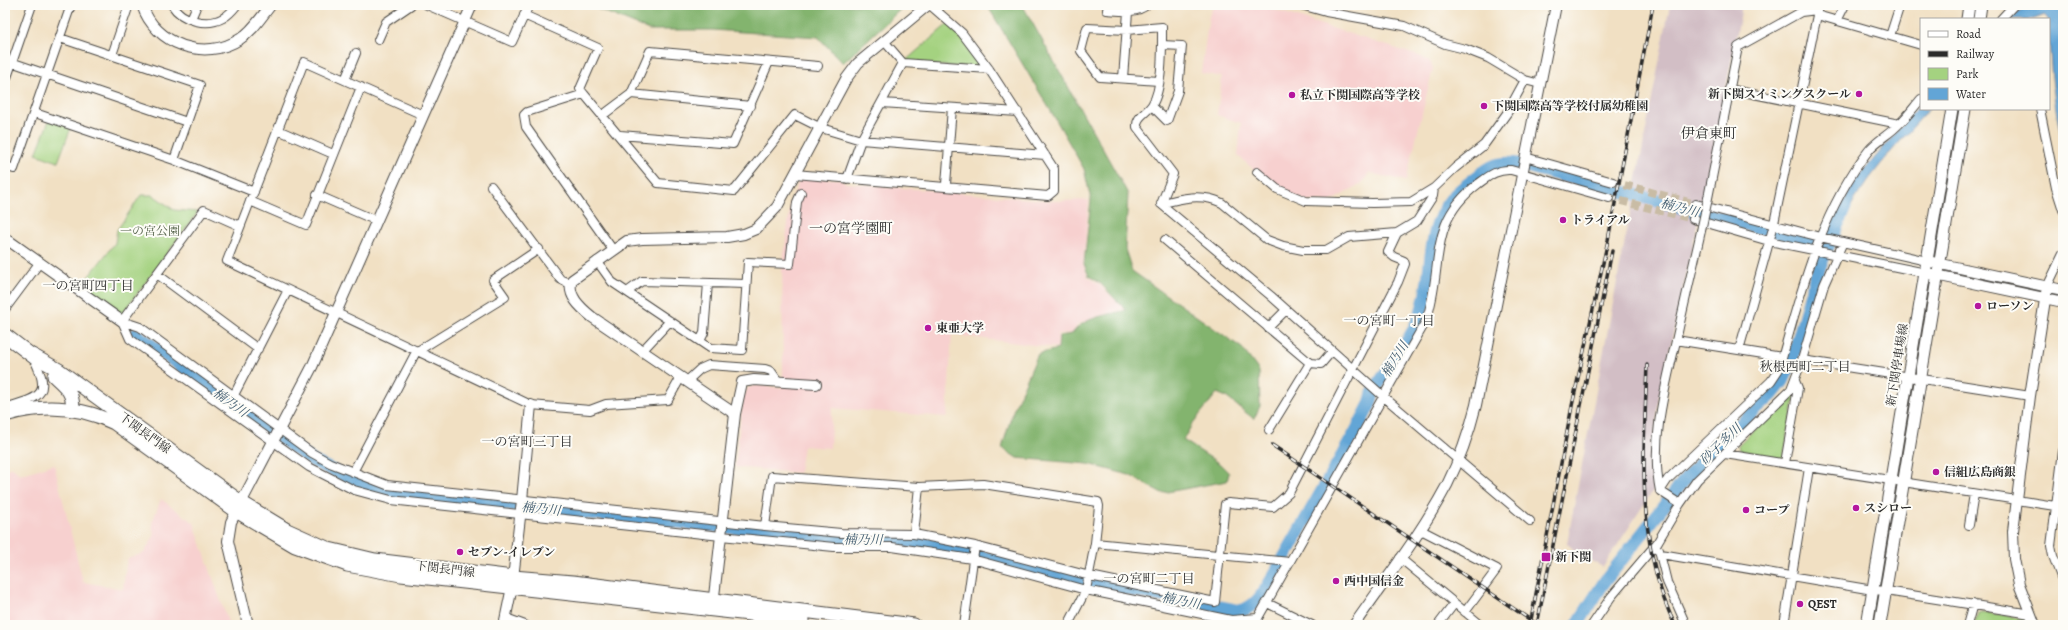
<svg xmlns="http://www.w3.org/2000/svg" width="2068" height="630" font-family="Alegreya,'Noto Serif JP',serif">
<style>
.built{fill:#f7d0cf}
.industrial{fill:#d2bec5}
.green{fill:#a4d280;stroke:#687e56}
.forest{fill:#83b46e;stroke:#57704c}
.water{fill:#62a5d6;stroke:#466880}
.lines{fill:none;stroke-linecap:round;stroke-linejoin:round}
.river{stroke:#62a5d6;stroke-width:13}
.minor-tunnel{stroke:#c9bca5;stroke-width:8;stroke-dasharray:8 4;stroke-linecap:butt}
.minor-casing{stroke:#494642;stroke-width:10}
.tertiary-casing{stroke:#494642;stroke-width:12}
.secondary-casing{stroke:#494642;stroke-width:13}
.primary-casing{stroke:#494642;stroke-width:15}
.minor{stroke:#fff;stroke-width:8}
.tertiary{stroke:#fff;stroke-width:10}
.secondary{stroke:#fff;stroke-width:11}
.primary{stroke:#fff;stroke-width:13}
.rail-casing{stroke:#2b2b2b;stroke-width:3.5}
.rail{stroke:#fdfcf7;stroke-width:2;stroke-dasharray:6;stroke-linecap:butt}
.minor-bridge-casing{stroke:#494642;stroke-width:10;stroke-linecap:butt}
.minor-bridge{stroke:#fff;stroke-width:8}
.poi-dot{fill:#b5179e;stroke:#fdfcf7;stroke-width:1.5}
.labels{text-anchor:middle;stroke-width:4;stroke-linejoin:round;paint-order:stroke}
.poi-label{font-size:12px;font-weight:bold;fill:#2b2b2b;stroke:#fdfcf7;text-anchor:start}
.park-label{font-size:12px;fill:#4f5d44;stroke:#fdfcf7}
.street-label{font-size:12px;fill:#2b2b2b;stroke:#fdfcf7}
.water-label{font-size:13px;font-style:italic;fill:#415c6f;stroke:#fdfcf7}
.neighbourhood-label{font-size:13px;fill:#2b2b2b;stroke:#fdfcf7}
.quarter-label{font-size:14px;fill:#2b2b2b;stroke:#fdfcf7}
</style>
<rect width="100%" height="100%" fill="#fdfcf7"/>
<filter id="ink" filterUnits="userSpaceOnUse"><feTurbulence type="fractalNoise" baseFrequency=".025" numOctaves="2"/><feDisplacementMap in="SourceGraphic" scale="8" xChannelSelector="R" yChannelSelector="G"/><feConvolveMatrix kernelMatrix="1 2 1 2 8 2 1 2 1" color-interpolation-filters="sRGB"/></filter>
<filter id="wash" filterUnits="userSpaceOnUse"><feTurbulence type="fractalNoise" baseFrequency=".012" numOctaves="4" result="noise"/><feDisplacementMap in="SourceGraphic" scale="16" xChannelSelector="R" yChannelSelector="G"/><feGaussianBlur stdDeviation="0.9" result="paint"/><feColorMatrix in="noise" values="0 0 0 0 0 0 0 0 0 0 0 0 0 0 0 0 0 1.4 0 .05"/><feComposite in="paint" operator="in"/></filter>
<g filter="url(#wash)">
<rect width="100%" height="100%" fill="#f1e0c3"/>
<path class="built" d="M1214 5H1260L1422 57 1430 62 1433 68 1406 181 1369 173 1362 183 1330 202 1306 201 1277 189 1238 156 1241 123 1217 115 1222 77 1201 73 1209 16Z
M800 178 840 179 846 183 1055 201 1089 200 1083 264 1088 277 1099 284 1124 309 1098 316 1078 324 1072 333 1058 334 1057 348 961 336 952 333 947 417 832 408 830 448 803 446 799 473 735 467 743 397 748 388 755 385 781 388 783 373 782 268 791 201Z
M54 464 83 582 123 589 127 559 144 553 154 536 152 523 161 499 194 523 229 625H9L5 608V470L12 467 20 475Z"/>
<path class="industrial" d="M1670 5H1741V12L1713 152 1659 398 1655 435 1654 489 1603 567 1578 554 1567 543Z"/>
<path class="green" d="M950 22 989 69 903 63Z
M50 118 72 125 58 162 36 154Z
M141 195H153L174 210 198 212 122 314H119L81 286 115 243 117 230Z
M1793 392 1796 393 1783 459 1739 450 1738 445Z
M1982 612 2026 618 2029 625H1974L1978 613Z"/>
<path class="forest" d="M588 5H905L843 63 818 37 712 30H649Z
M987 5 1023 6 1128 194 1125 249 1132 271 1242 348 1259 371 1260 406 1254 419 1226 397 1217 393 1193 423 1183 440 1220 464 1229 473 1227 481 1162 493 1129 475 1088 464 1017 458 1002 448 1013 411 1038 354 1058 349 1059 336 1072 334C1084 316 1107 316 1126 310L1100 283 1089 276 1084 264 1091 200 1084 169 1055 118Z"/>
<path class="water" d="M2030 5H2063V147C2054 105 2049 62 2049 19L2045 15 2034 19H2009Z
M1921 103V109H1929C1897 145 1863 180 1841 224L1833 220 1856 180Z"/>
<g class="lines">
<path class="river" d="M136 334 313 461 357 482 393 493 852 540 879 539 924 543 1094 583 1241 611C1255 606 1261 597 1269 584L1356 431 1370 404 1373 393C1388 367 1409 344 1420 315 1435 276 1424 233 1451 199 1457 191 1467 185 1474 179 1490 167 1497 161 1518 164L1828 246
M1577 625 1605 581 1682 483 1713 449 1772 395 1783 381 1792 361 1815 278 1845 207"/>
</g>
</g>
<g filter="url(#ink)">
<g class="lines">
<path class="minor-tunnel" d="M1613 182 1696 204
M1609 198 1693 219"/>
<defs>
<path id="minor" d="M172 5C182 21 207 27 223 18 229 15 233 10 237 5
M427 5 512 42 529 5
M1108 5 1107 10C1121 11 1136 14 1147 5
M1301 5 1326 12 1404 26 1445 44 1465 49 1488 58 1525 80 1540 84
M524 15 598 48 580 89 584 94
M1817 15 1921 45
M191 19 197 5
M2001 19 2014 5
M1837 21 1845 5
M1890 36 1900 5
M60 38 200 85 174 160
M378 40 386 22 411 5
M884 41 903 63 989 69
M112 55 129 5
M5 60 187 122
M1123 78 1128 12
M345 80 356 53
M1159 81 1100 77 1081 51 1087 28 1127 30 1162 27C1162 48 1163 88 1152 105 1146 114 1136 116 1137 127L1173 174 1161 204
M5 83 32 5
M1729 89 1899 124
M631 94 650 51 818 66
M882 103 1018 112
M1152 106 1167 121 1178 91 1182 46 1162 45
M2040 109 2056 188 2063 210
M35 113 174 160 254 192
M423 115 304 62 227 261 531 405 590 410 606 404 668 400 681 377
M603 115 631 94 751 106
M278 130 333 154
M620 135 733 144 769 62
M1525 157 1613 182
M5 166 14 169 71 5
M1257 172 1277 189 1306 201 1372 203 1411 202 1434 188 1455 168 1484 145 1507 113 1525 80
M795 174 1048 196 1054 191V169L989 69 962 33 930 5
M847 179 861 140 903 63
M946 184 952 108
M491 186 560 279 570 284
M317 195 370 218
M250 201 306 225 361 87
M1707 203 1738 47 1801 12 1817 10
M1161 204 1271 296 1384 397 1530 521
M1161 204C1181 198 1202 193 1222 203L1267 240 1283 246 1303 250H1326L1349 237 1397 233 1417 221 1433 196 1434 188
M1696 204 1820 237 1927 261
M1693 219 1769 241 1926 273
M1165 240 1310 363 1321 364 1332 351
M613 250 526 127 524 115 527 112 584 94 658 183 734 191 795 115 821 128 861 140 1045 155
M597 261 612 282 710 348 742 350 748 262 790 264 797 202 801 193
M157 274 258 349
M2047 287 2063 254
M627 292 642 281 746 284
M5 309 40 262
M122 321 140 327 312 453 330 463 387 485 765 526 841 533 914 534 975 546 1090 576 1215 602 1225 504 1228 503 1273 507 1289 493 1398 282 1405 264 1404 261 1394 257 1388 252 1397 233
M122 321 130 339 309 467 354 490 391 500 721 536 834 547H892L972 559 1086 590 1231 620 1258 618
M122 321 204 210 240 226
M1268 328 1286 310
M1676 340 1782 357
M700 341 704 333 708 283
M1739 350 1773 228 1817 15V5
M642 351 670 321
M1802 360 2030 396
M687 381 700 369 709 365 765 369 771 371 778 381
M234 395 288 290
M5 408C40 397 52 396 34 359
M1269 430 1310 363
M2063 451 2051 546 2053 556 2063 582
M1725 454 2055 506
M1785 463 1798 388 1795 381
M353 472 416 352 505 297 493 280 539 249
M1660 491 1668 479 1771 381 1779 369C1800 295 1820 212 1869 150 1877 140 1890 134 1899 124 1907 117 1914 107 1921 99
M1680 504 1660 491C1650 442 1665 388 1676 341 1684 304 1693 267 1701 231
M1969 525 1974 494
M765 526 772 476 919 487 983 484 1098 502 1099 506 1095 543
M1421 530 1497 569 1465 612
M914 534 919 487
M1659 550 1667 582 1686 625
M1661 554 1873 590 1886 591 2031 614
M1400 558 1481 625
M1267 603 1312 625
M506 618 525 625
M964 625 975 546
M1068 625 1086 590 1095 543 1290 562
M1254 625 1426 321C1445 267 1425 224 1478 184 1489 176 1497 169 1511 170L1609 198
M1438 625 1454 604
M1592 625 1611 597 1657 543 1680 504 1697 480 1791 389 1802 360 1824 285 1843 242
M1784 625 1809 468
M1967 625 1973 604"/>
<path id="tertiary" d="M142 5C155 45 205 62 240 39 253 31 261 17 271 5
M5 238 122 321
M1927 261 2063 290
M1926 273 2063 302
M735 414 742 382 754 380 816 384
M713 605 735 414 592 317C581 308 566 295 572 280L627 241 642 239 727 237 744 234 756 229 777 207 846 79 858 63 928 5
M248 625 228 541 231 522 312 367 472 5
M504 625 512 587 522 500 531 405
M1354 625C1386 579 1421 534 1447 485 1460 459 1469 433 1476 405L1556 5
M2035 625 2019 584 2014 559 2013 531 2030 396 2047 287"/>
<path id="secondary" d="M1967 19 1969 5
M1979 19 1981 5
M1867 625 1952 109
M1880 625 1965 109"/>
<path id="primary" d="M5 335 39 361
M32 355 59 370 241 502 287 530 329 549 375 560 513 577 573 582 914 625
M54 376C66 387 73 392 73 409
M5 415C42 404 79 406 114 423L236 511 295 546 347 565 401 575 803 620"/>
</defs>
<use href="#minor" class="minor-casing"/>
<use href="#tertiary" class="tertiary-casing"/>
<use href="#secondary" class="secondary-casing"/>
<use href="#primary" class="primary-casing"/>
<use href="#minor" class="minor"/>
<use href="#tertiary" class="tertiary"/>
<use href="#secondary" class="secondary"/>
<use href="#primary" class="primary"/>
<defs>
<path id="rail" d="M1647 365C1644 453 1635 543 1675 625
M1272 445 1535 623
M1530 625 1572 406 1608 240 1653 5
M1537 625 1612 251"/>
</defs>
<use href="#rail" class="rail-casing"/>
<use href="#rail" class="rail"/>
<defs>
<path id="minor-bridge" d="M1701 231 1707 203"/>
</defs>
<use href="#minor-bridge" class="minor-bridge-casing"/>
<use href="#minor-bridge" class="minor-bridge"/>
</g>
</g>
<g class="poi-dot">
<circle cx="1859" cy="94" r="4"/>
<circle cx="1292" cy="95" r="4"/>
<circle cx="1484" cy="106" r="4"/>
<circle cx="1563" cy="220" r="4"/>
<circle cx="1978" cy="306" r="4"/>
<circle cx="928" cy="328" r="4"/>
<circle cx="1936" cy="472" r="4"/>
<circle cx="1856" cy="508" r="4"/>
<circle cx="1746" cy="510" r="4"/>
<circle cx="460" cy="552" r="4"/>
<rect x="1541" y="552" width="10" height="10" rx="2"/>
<circle cx="1336" cy="581" r="4"/>
<circle cx="1800" cy="604" r="4"/>
</g>
<g class="labels">
<g class="poi-label">
<text x="1851" y="98" text-anchor="end">新下関スイミングスクール</text>
<text x="1300" y="99">私立下関国際高等学校</text>
<text x="1492" y="110">下関国際高等学校付属幼稚園</text>
<text x="1571" y="224">トライアル</text>
<text x="1986" y="310">ローソン</text>
<text x="936" y="332">東亜大学</text>
<text x="1944" y="476">信組広島商銀</text>
<text x="1864" y="512">スシロー</text>
<text x="1754" y="514">コープ</text>
<text x="468" y="556">セブン-イレブン</text>
<text x="1555" y="561">新下関</text>
<text x="1344" y="585">西中国信金</text>
<text x="1808" y="608">QEST</text>
</g>
<g class="park-label">
<text x="150" y="235">一の宮公園</text>
</g>
<g class="street-label">
<text transform="translate(1897 365) rotate(-81)" y="4">新下関停車場線</text>
<text transform="translate(145 433) rotate(36)" y="4">下関長門線</text>
<text transform="translate(445 569) rotate(7)" y="4">下関長門線</text>
</g>
<g class="water-label">
<text transform="translate(1680 207) rotate(15)" y="5">楠乃川</text>
<text transform="translate(1394 359) rotate(-58)" y="5">楠乃川</text>
<text transform="translate(231 402) rotate(36)" y="5">楠乃川</text>
<text transform="translate(1720 444) rotate(-44)" y="5">砂子多川</text>
<text transform="translate(541 508) rotate(6)" y="5">楠乃川</text>
<text transform="translate(863 539) rotate(1)" y="5">楠乃川</text>
<text transform="translate(1181 600) rotate(11)" y="5">楠乃川</text>
</g>
<g class="neighbourhood-label">
<text x="88" y="290">一の宮町四丁目</text>
<text x="1389" y="325">一の宮町一丁目</text>
<text x="1805" y="371">秋根西町二丁目</text>
<text x="527" y="446">一の宮町三丁目</text>
<text x="1149" y="583">一の宮町二丁目</text>
</g>
<g class="quarter-label">
<text x="1709" y="138">伊倉東町</text>
<text x="851" y="233">一の宮学園町</text>
</g>
</g>
<rect width="2068" height="630" fill="none" stroke="#fdfcf7" stroke-width="20"/>
<rect x="1920" y="18" width="130" height="92" fill="#fdfcf7" stroke="#a9a8a5"/>
<rect x="1928" y="31" width="20" height="6" fill="#ffffff" stroke="#a9a8a5"/>
<text x="1956" y="38" font-size="12" fill="#2b2b2b">Road</text>
<rect x="1928" y="51" width="20" height="6" fill="#2b2b2b" stroke="#a9a8a5"/>
<text x="1956" y="58" font-size="12" fill="#2b2b2b">Railway</text>
<rect x="1928" y="68" width="20" height="12" fill="#a4d280" stroke="#a9a8a5"/>
<text x="1956" y="78" font-size="12" fill="#2b2b2b">Park</text>
<rect x="1928" y="88" width="20" height="12" fill="#62a5d6" stroke="#a9a8a5"/>
<text x="1956" y="98" font-size="12" fill="#2b2b2b">Water</text>
</svg>
